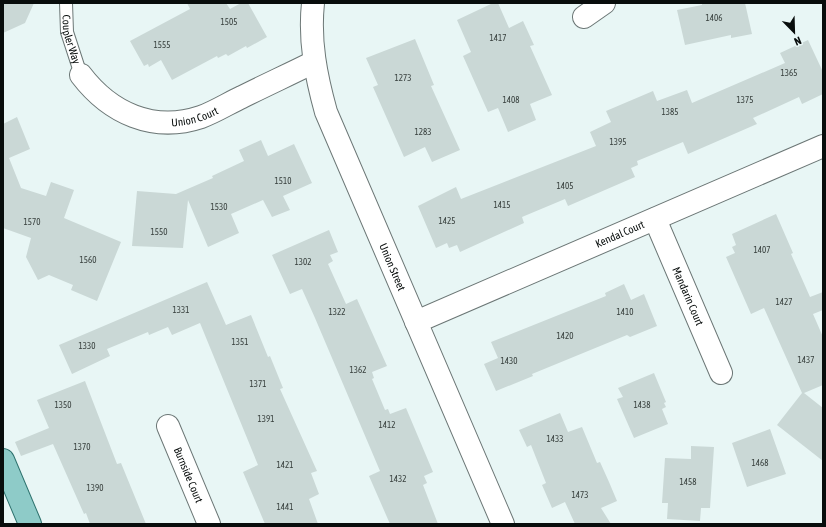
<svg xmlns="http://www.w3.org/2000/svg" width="826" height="527" font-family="'Asap Condensed',sans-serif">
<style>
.building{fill:#cad8d6}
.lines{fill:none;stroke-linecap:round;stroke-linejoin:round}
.service-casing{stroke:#6c7776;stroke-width:14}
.minor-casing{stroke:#6c7776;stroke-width:24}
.primary-casing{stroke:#2e726e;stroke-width:24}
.service{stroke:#fff;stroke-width:12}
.minor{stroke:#fff;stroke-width:22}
.primary{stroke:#8ecbc8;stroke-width:22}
.labels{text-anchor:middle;stroke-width:3.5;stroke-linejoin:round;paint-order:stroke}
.number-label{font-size:9px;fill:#38403e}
.street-label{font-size:11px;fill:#080d0c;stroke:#e8f6f5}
</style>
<rect width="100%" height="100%" fill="#e8f6f5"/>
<path class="building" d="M3 3H34L25 23 3 33Z
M187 3H226L230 9 241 3H248L267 37 247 48 246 46 228 56 226 54 218 58 217 56 172 80 161 60 149 67 148 64 144 66 130 41 190 9Z
M493 3H498L509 28 523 21 534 45 530 46 552 95 530 104 536 120 508 132 498 108 488 112 463 56 471 52 457 20Z
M702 3H745L752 34 731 38V35L685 45 677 10 702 5Z
M415 39 434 85 431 86 460 150 432 162 425 147 404 157 373 87 378 85 366 58Z
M808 40 823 72V94L802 104 799 97 753 118 757 124 688 154 683 142 637 161 638 165 631 168 635 177 568 206 565 199 522 217 524 223 460 252 457 245 449 248 447 243 436 248 418 206 456 187 461 199 596 146 590 132 611 122 606 111 653 91 657 101 687 90 692 103 785 63 780 53Z
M17 117 30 149 9 158 21 188 46 196 51 182 74 190 64 218 121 242 97 301 71 290 73 285 49 275 38 280 26 257 31 238 3 228V124Z
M261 140 268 156 294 144 312 183 283 196 290 210 272 217 263 200 231 214 239 233 208 247 188 200 183 248 132 246 137 191 176 194 213 178 212 176 244 161 239 150Z
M776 214 793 253 791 254 810 297 823 292V310L813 314 823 337V385L804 393 823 408V461L777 425 802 393 764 308 751 314 726 257 735 253 732 247 736 245 732 234Z
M329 230 338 252 330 255 333 261 328 264 346 304 357 299 387 366 372 372 374 378 372 379 385 410 388 409 390 414 406 408 433 472 424 476 427 483 423 485 438 524H390L369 476 380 471 315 318 302 289 290 294 272 255Z
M207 282 226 325 251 315 268 357 270 356 283 388 280 389 317 471 311 473 319 494 309 499 318 524H265L243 472 258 465 200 323 172 335 168 327 149 335 148 332 107 349 110 356 72 374 59 345Z
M624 284 631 300 644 294 657 326 630 337 627 335 532 374 533 376 496 391 484 364 498 358 491 342 606 296 605 293Z
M654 373 666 402 664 403 666 407 662 409 668 424 634 438 617 399 623 397 618 388Z
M85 381 117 464 121 463 146 524H90L86 513 84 514 53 444 21 456 15 442 49 428 37 400Z
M560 413 568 432 582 427 597 463 600 462 609 482 617 501 601 508 611 524H575L565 502 552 508 542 485 546 483 531 445 527 447 519 430Z
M770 429 786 474 747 487 732 443Z
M691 446 714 447 710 508H701L700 521 667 519 668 503H662L665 458 691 459Z"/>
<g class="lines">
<defs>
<g id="service">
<path id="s1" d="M66 3 67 32 81 75"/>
</g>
<g id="minor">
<path id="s2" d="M313 3C309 41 316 76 326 112L503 524"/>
<path d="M584 17 604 3"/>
<path id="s3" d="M81 75C110 113 153 133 201 117 215 112 229 103 242 97 266 85 290 74 314 62"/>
<path id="s4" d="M655 219 721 373"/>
<path id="s5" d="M416 322 823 146"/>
<path id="s6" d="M168 426 209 524"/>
</g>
<path id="primary" d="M3 460 30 524"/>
</defs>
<use href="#service" class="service-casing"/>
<use href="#minor" class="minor-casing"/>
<use href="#primary" class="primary-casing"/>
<use href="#service" class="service"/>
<use href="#minor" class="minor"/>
<use href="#primary" class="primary"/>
</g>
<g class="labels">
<g class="number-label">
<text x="714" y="21">1406</text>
<text x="229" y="25">1505</text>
<text x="498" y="41">1417</text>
<text x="162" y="48">1555</text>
<text x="789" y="76">1365</text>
<text x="403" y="81">1273</text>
<text x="511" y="103">1408</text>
<text x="745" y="103">1375</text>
<text x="670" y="115">1385</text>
<text x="423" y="135">1283</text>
<text x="618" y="145">1395</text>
<text x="283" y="184">1510</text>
<text x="565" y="189">1405</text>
<text x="502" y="208">1415</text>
<text x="219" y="210">1530</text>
<text x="447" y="224">1425</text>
<text x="32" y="225">1570</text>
<text x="159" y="235">1550</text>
<text x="762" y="253">1407</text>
<text x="88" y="263">1560</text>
<text x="303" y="265">1302</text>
<text x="784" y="305">1427</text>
<text x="181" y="313">1331</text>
<text x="337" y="315">1322</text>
<text x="625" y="315">1410</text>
<text x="565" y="339">1420</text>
<text x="240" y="345">1351</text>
<text x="87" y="349">1330</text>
<text x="806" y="363">1437</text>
<text x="509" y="364">1430</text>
<text x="358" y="373">1362</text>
<text x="258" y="387">1371</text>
<text x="63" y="408">1350</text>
<text x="642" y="408">1438</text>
<text x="266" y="422">1391</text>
<text x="387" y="428">1412</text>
<text x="555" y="442">1433</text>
<text x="82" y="450">1370</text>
<text x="760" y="466">1468</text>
<text x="285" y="468">1421</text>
<text x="398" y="482">1432</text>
<text x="688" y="485">1458</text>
<text x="95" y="491">1390</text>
<text x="580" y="498">1473</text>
<text x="285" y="510">1441</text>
</g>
<g class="street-label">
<text dy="4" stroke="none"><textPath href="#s1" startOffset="37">Coupler Way</textPath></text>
<text dy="4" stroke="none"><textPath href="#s3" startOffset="130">Union Court</textPath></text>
<text dy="4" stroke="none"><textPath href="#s5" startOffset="222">Kendal Court</textPath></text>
<text dy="4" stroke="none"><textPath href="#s2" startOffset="279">Union Street</textPath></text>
<text dy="4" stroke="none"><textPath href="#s4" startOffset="84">Mandarin Court</textPath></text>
<text dy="4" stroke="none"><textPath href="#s6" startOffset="53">Burnside Court</textPath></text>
</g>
</g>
<rect width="826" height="527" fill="none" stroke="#080d0c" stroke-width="8"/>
<g transform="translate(794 32) rotate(157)" stroke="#e8f6f5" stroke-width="3" paint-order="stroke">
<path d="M0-3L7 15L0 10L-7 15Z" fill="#080d0c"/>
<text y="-6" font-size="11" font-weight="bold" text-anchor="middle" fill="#080d0c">N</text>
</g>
</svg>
